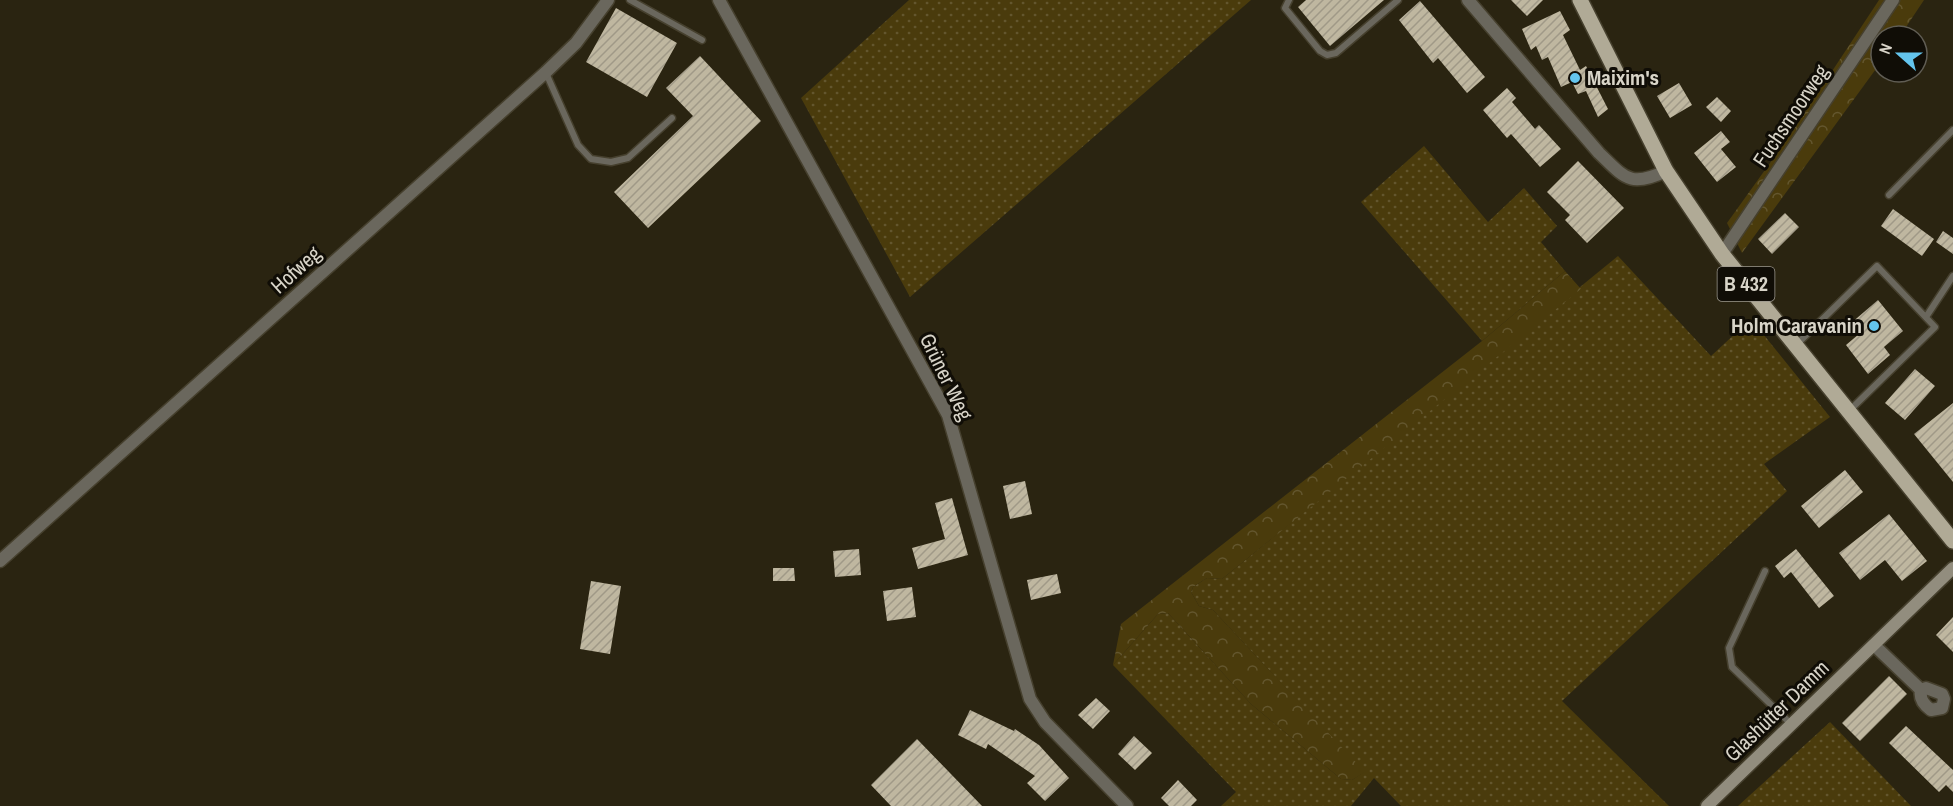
<svg xmlns="http://www.w3.org/2000/svg" width="1953" height="806" font-family="'Archivo Narrow',sans-serif">
<style>
.grass{fill:url(#grass-dots)}
.forest{fill:url(#forest-crowns)}
.building{fill:url(#building-hatch)}
.lines{fill:none;stroke-linecap:round;stroke-linejoin:round}
.lane-casing{stroke:#46402e;stroke-width:9}
.street-casing{stroke:#46402e;stroke-width:15}
.secondary-casing{stroke:#46402e;stroke-width:15}
.primary-casing{stroke:#46402e;stroke-width:18}
.lane{stroke:#6a675d;stroke-width:6}
.street{stroke:#6a675d;stroke-width:12}
.secondary{stroke:#928d7e;stroke-width:12}
.primary{stroke:#b0aa96;stroke-width:15}
.poi-dot{fill:#64c5ee;stroke:#100d06;stroke-width:2}
.labels{text-anchor:middle;stroke-width:6;stroke-linejoin:round;paint-order:stroke}
.shield{fill:#100d06;stroke:#9c988e;stroke-width:1.5}
.shield-label{font-size:20px;font-weight:bold;fill:#d8d4c8}
.poi-label{font-size:21px;font-weight:bold;fill:#d8d4c8;stroke:#100d06;text-anchor:start}
.street-label{font-size:21px;fill:#d8d4c8;stroke:#100d06}
</style>
<defs>
<pattern id="grass-dots" width="8" height="8" patternUnits="userSpaceOnUse" patternTransform="scale(1.5)"><rect width="8" height="8" fill="#4a3b0c"/><path d="M2 2h.1M6 6h.1" fill="none" stroke="#63562e" stroke-width="1.8" stroke-linecap="round"/></pattern>
<pattern id="forest-crowns" width="20" height="18" patternUnits="userSpaceOnUse" patternTransform="scale(1.5)"><rect width="20" height="18" fill="#4a3b0c"/><path d="M2 6a3 3 0 1 1 6 0M12 15a3 3 0 1 1 6 0" fill="none" stroke="#63562e"/></pattern>
<pattern id="building-hatch" width="6" height="6" patternUnits="userSpaceOnUse" patternTransform="scale(1.5)"><rect width="6" height="6" fill="#bfb7a0"/><path d="M-1 1l2-2M0 6l6-6M5 7l2-2" fill="none" stroke="#a09987"/></pattern>
</defs>
<rect width="100%" height="100%" fill="#2a2411"/>
<path class="grass" d="M909 0H1251L910 297 801 98Z
M1424 146 1488 222 1524 188 1557 226 1541 242 1565 271 1482 341 1361 202Z
M1618 256 1711 356 1751 319 1830 417 1764 464 1787 491 1562 701 1669 806H1401L1374 778 1351 806H1221L1236 792 1113 665 1158 614 1168 613 1251 704 1341 779 1352 780 1364 772 1213 610 1199 606 1191 592 1193 587 1207 578 1222 579Z
M1830 722 1911 806H1738Z"/>
<path class="forest" d="M1879 0H1924L1900 36H1881V62L1742 253 1727 223 1790 135Z
M1565 271 1581 289 1222 579 1207 578 1193 587 1191 592 1199 606 1213 610 1365 772 1352 780 1341 779 1251 704 1168 613 1158 614 1113 665 1121 624 1482 341Z"/>
<path class="building" d="M1306 0H1384L1330 46 1298 7Z
M1511 0H1543L1527 16Z
M1420 1 1485 77 1467 93 1438 58 1433 63 1399 20Z
M616 8 677 43 647 97 586 62Z
M1560 11 1570 30 1563 35 1580 70 1586 66 1608 109 1598 117 1586 91 1578 94 1572 82 1561 87 1548 57 1542 60 1536 46 1531 50 1522 29Z
M700 56 761 121 648 228 614 192 693 116 666 88Z
M1679 83 1692 105 1670 118 1657 96Z
M1507 88 1516 98 1512 102 1535 129 1539 125 1561 149 1540 167 1511 134 1507 138 1483 110Z
M1717 97 1731 111 1721 122 1706 107Z
M1721 131 1730 142 1721 149 1736 167 1717 182 1694 153Z
M1578 161 1624 208 1587 243 1565 220 1570 215 1547 192Z
M1893 209 1934 239 1922 256 1881 226Z
M1785 213 1799 227 1772 254 1758 239Z
M1943 231 1953 238V254L1936 242Z
M1878 300 1903 331 1884 347 1890 355 1868 374 1846 345 1859 334 1850 324Z
M1915 369 1935 386 1905 420 1885 403Z
M1953 403V482L1914 434Z
M1845 470 1863 492 1819 528 1801 506Z
M1025 481 1032 514 1010 519 1003 486Z
M952 498 968 555 918 569 912 548 945 539 935 503Z
M1889 514 1927 561 1902 581 1885 560 1860 580 1839 553Z
M859 549 861 575 835 577 833 551Z
M1796 549 1834 596 1819 608 1791 572 1784 578 1775 566Z
M773 568H794L795 581H773Z
M1057 574 1061 593 1031 600 1027 580Z
M591 581 621 586 610 654 580 649Z
M912 587 916 617 887 621 883 591Z
M1953 617V652L1936 635Z
M1889 676 1907 694 1860 741 1842 723Z
M1096 698 1110 711 1093 729 1078 715Z
M970 710 1014 731 1015 729 1039 745 1069 778 1045 801 1027 783 1035 776 988 744 986 749 958 735Z
M1906 726 1953 770V792L1946 785 1939 792 1889 743Z
M1134 736 1152 753 1135 770 1118 754Z
M917 739 982 806H891L871 785Z
M1178 780 1197 800 1191 806H1169L1161 798Z"/>
<g class="lines">
<defs>
<path id="lane" d="M630 0 702 40
M1289 0 1285 8 1320 51 1327 55 1336 53 1398 0
M546 73 578 145 591 159 611 162 628 158 672 118
M1889 195 1953 130
M1926 317 1953 276
M1796 345 1877 266 1935 327 1849 411
M1765 571 1729 648 1732 667 1791 724"/>
<path id="street" d="M719 0 948 415 1030 699 1045 722 1127 806
M1468 0 1599 153C1625 178 1630 188 1666 171
M1722 254 1893 0
M0 561 546 72 576 43 608 0
M1874 645 1921 690
M1926 688 1942 694 1944 699 1942 708 1931 710C1924 705 1919 699 1921 690Z"/>
<path id="secondary" d="M1707 806 1953 568"/>
<path id="primary" d="M1580 0 1666 171 1722 254 1953 541"/>
</defs>
<use href="#lane" class="lane-casing"/>
<use href="#street" class="street-casing"/>
<use href="#secondary" class="secondary-casing"/>
<use href="#primary" class="primary-casing"/>
<use href="#lane" class="lane"/>
<use href="#street" class="street"/>
<use href="#secondary" class="secondary"/>
<use href="#primary" class="primary"/>
</g>
<g class="poi-dot">
<circle cx="1575" cy="78" r="6"/>
<circle cx="1874" cy="326" r="6"/>
</g>
<g class="labels">
<rect class="shield" x="1717.5" y="267" width="57" height="34" rx="4.5"/>
<g class="shield-label">
<text x="1746" y="291">B 432</text>
</g>
<g class="poi-label">
<text x="1587" y="85">Maixim's</text>
<text x="1862" y="333" text-anchor="end">Holm Caravanin</text>
</g>
<g class="street-label">
<text transform="translate(1791 116) rotate(-56)" y="7">Fuchsmoorweg</text>
<text transform="translate(296 270) rotate(-42)" y="7">Hofweg</text>
<text transform="translate(946 377) rotate(64)" y="7">Grüner Weg</text>
<text transform="translate(1777 711) rotate(-44)" y="7">Glashütter Damm</text>
</g>
</g>
<g transform="translate(1899 54) rotate(291)"><circle r="28" fill="#100d06" stroke="#605d54" stroke-width="1.5"/>
<path d="M0-4.5L10 22L0 15L-10 22Z" fill="#64c5ee"/>
<text y="-9" font-size="16" font-weight="bold" text-anchor="middle" fill="#d8d4c8">N</text>
</g>
</svg>
